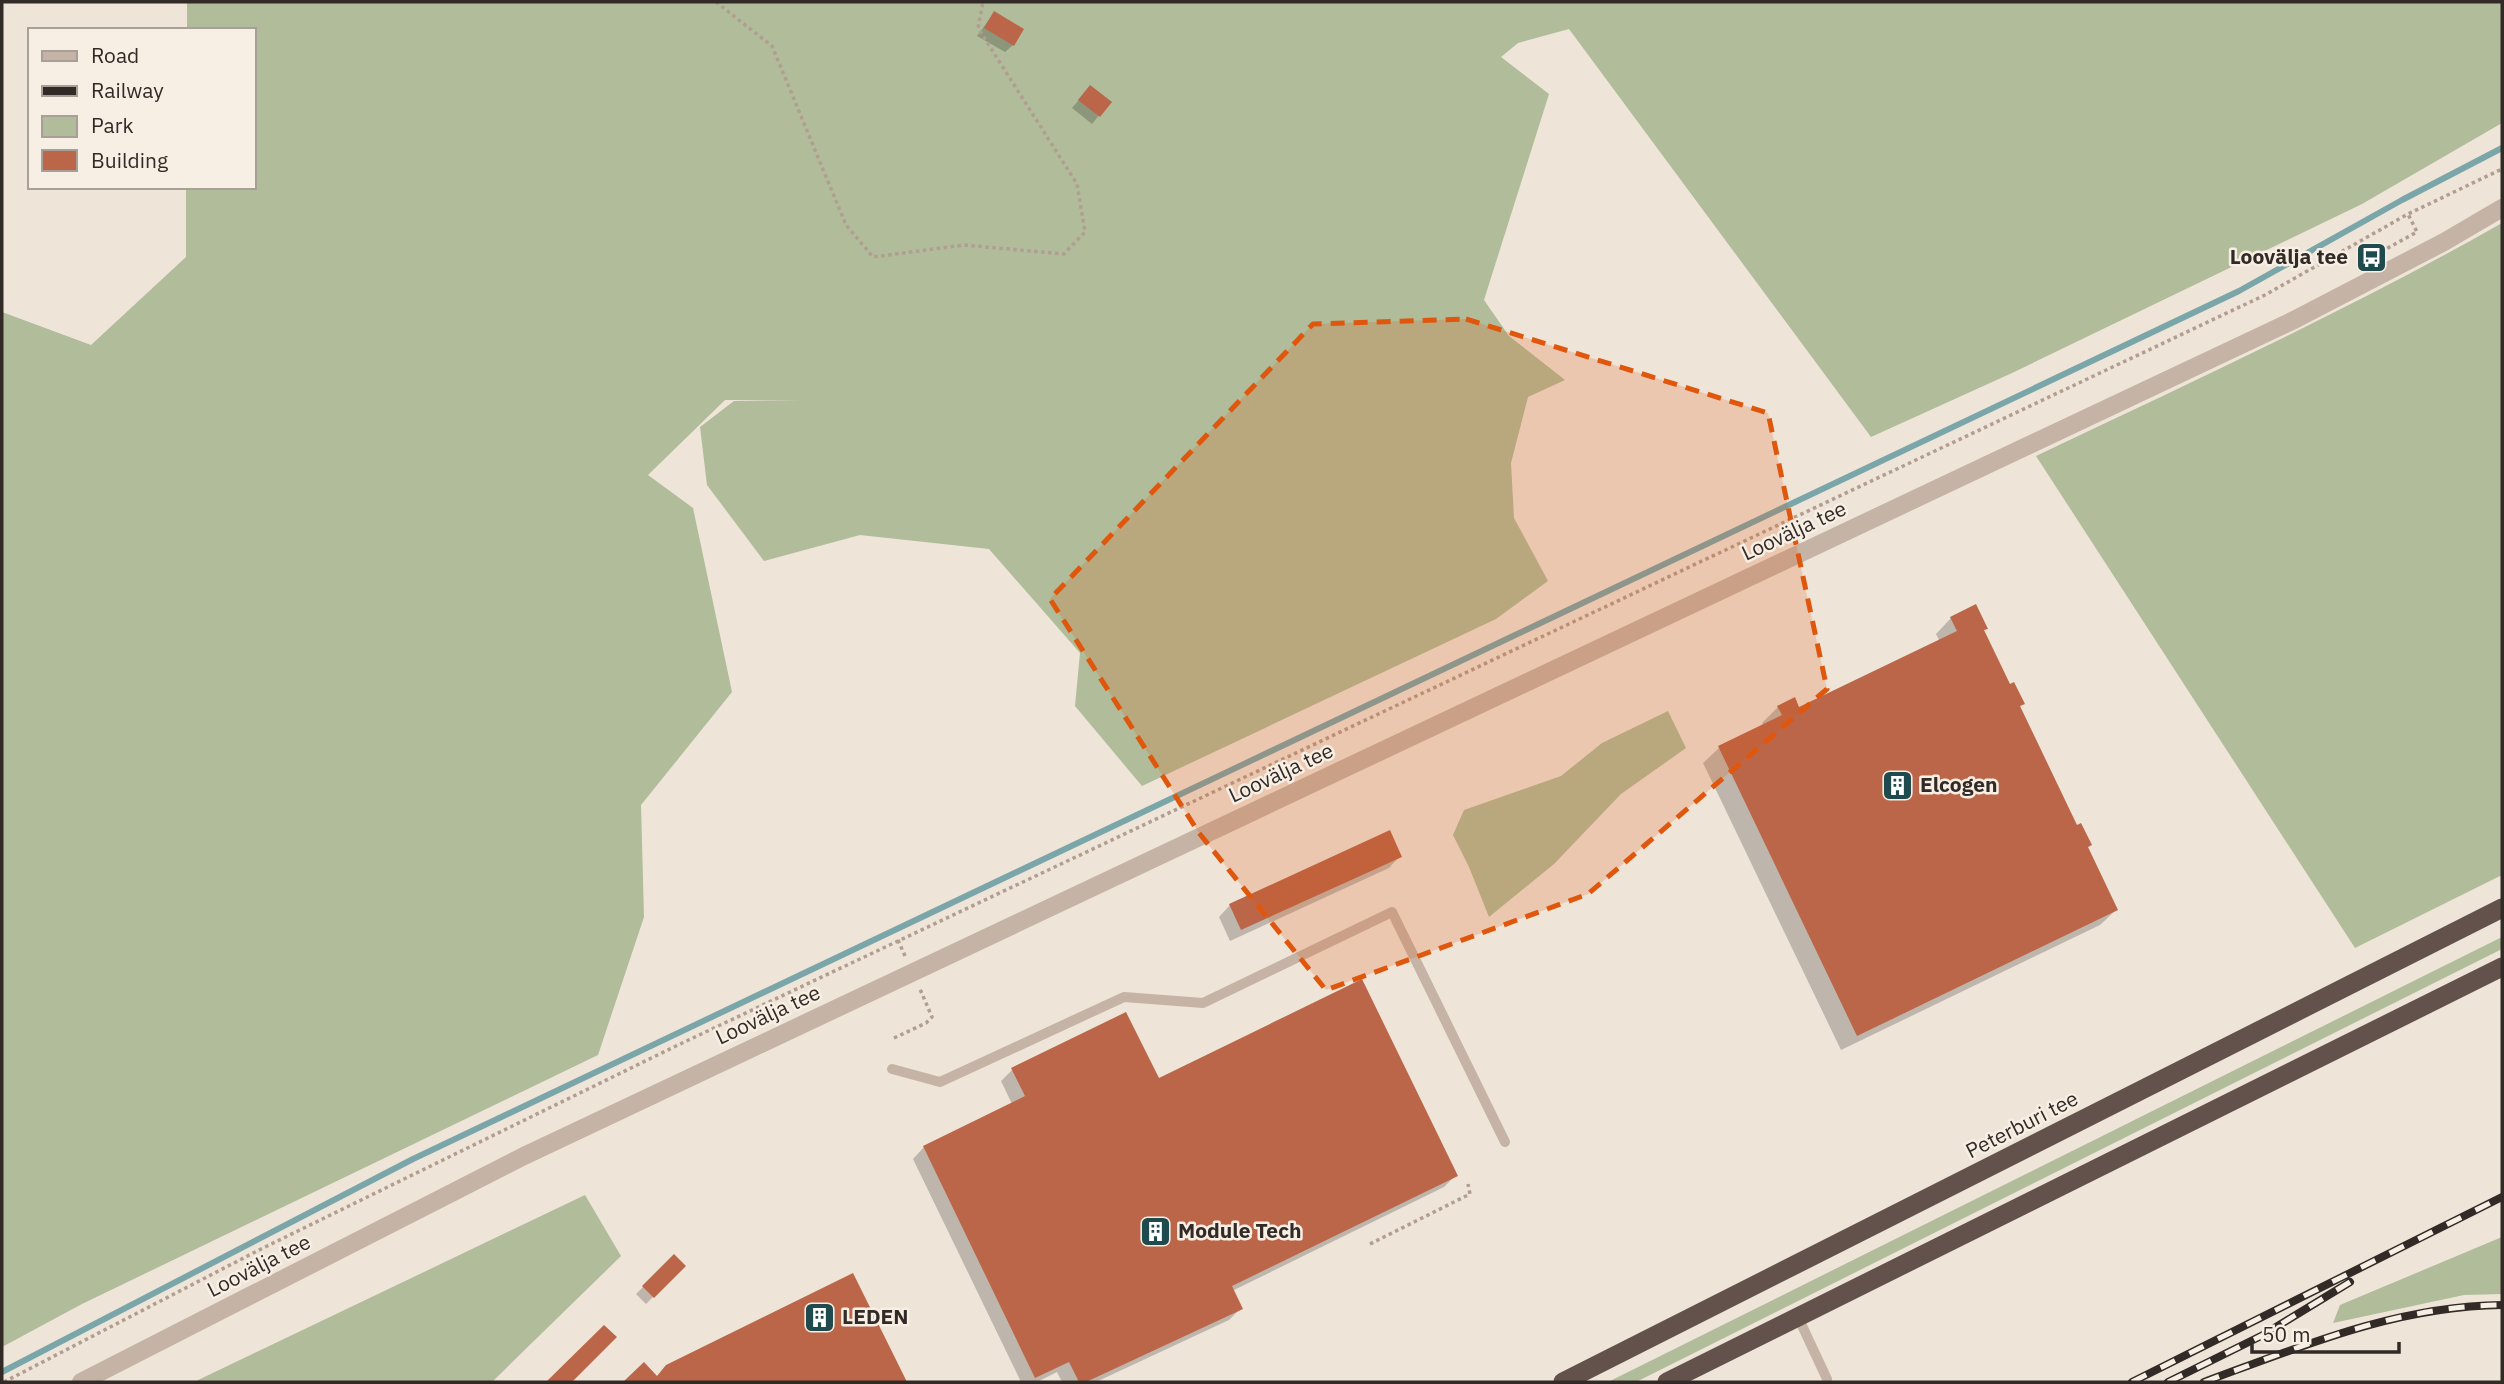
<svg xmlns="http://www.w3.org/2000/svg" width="2504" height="1384" font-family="'IBM Plex Sans',sans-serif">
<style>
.green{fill:#b0bc9a}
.shadow{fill:#0003}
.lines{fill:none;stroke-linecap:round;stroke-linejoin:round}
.stream{stroke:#7aa6a9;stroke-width:6}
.building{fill:#bb6649}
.path{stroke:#b19e90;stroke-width:3.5;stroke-dasharray:3.5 3.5;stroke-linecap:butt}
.service{stroke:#c5b4a6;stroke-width:10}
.tertiary{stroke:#c5b4a6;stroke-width:18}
.trunk{stroke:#62524b;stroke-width:19}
.rail-casing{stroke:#322a26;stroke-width:8}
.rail{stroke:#f7eee4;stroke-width:5;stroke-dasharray:16;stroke-linecap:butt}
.marked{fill:#df570d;fill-opacity:0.2;stroke:#df570d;stroke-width:5;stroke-dasharray:14 9;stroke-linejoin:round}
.labels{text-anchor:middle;stroke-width:5;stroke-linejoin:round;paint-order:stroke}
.poi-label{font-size:21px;font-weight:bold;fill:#322a26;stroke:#f7eee4;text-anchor:start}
.street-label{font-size:21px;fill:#322a26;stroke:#f7eee4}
</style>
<rect width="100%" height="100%" fill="#eee4d8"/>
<path class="green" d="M187 2H2502V123L2362 204 2012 373 1871 437 1569 29 1518 43 1501 57 1549 94 1484 300 1509 336 1565 380 1528 397 1511 463 1514 518 1548 581 1496 619 1142 786 1075 706 1080 653 989 549 860 535 764 561 707 485 700 427 734 401 804 400H725L648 475 693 508 732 692 641 805 644 917 598 1055 82 1304 2 1347V312L91 345 186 257V187H254V30H187Z
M2502 223V875L2355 948 2036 456C2193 381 2351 309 2502 223Z
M1668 711 1686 748 1621 794 1554 864 1489 917 1469 867 1453 835 1464 810 1561 776 1602 743Z
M2502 937V949L1636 1382H1608Z
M585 1195 621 1256 492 1382H194Z
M2502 1237V1294L2464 1295 2333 1323 2340 1305Z"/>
<path class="shadow" d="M994 13 1013 45 1005 52 977 36Z
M1083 95 1109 103 1092 124 1072 108Z
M1951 618 1982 631 2009 687 2022 704 2019 707 2116 910 2100 925 1841 1050 1703 763 1719 748 1764 726 1762 723 1778 707 1799 709 1940 642 1936 634Z
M1400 856 1389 868 1230 941 1219 917 1230 905Z
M1012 1070 1158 1080 1456 1175 1444 1187 1232 1291 1241 1308 1229 1320 1096 1382H1062L1057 1372 1037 1382H1021L913 1159 924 1147 1012 1104 1001 1081Z
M674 1256 684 1266 646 1304 636 1294Z
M853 1275 905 1382H626L644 1364 656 1378Z"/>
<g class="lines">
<path class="stream" d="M2 1372 413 1159 2239 291 2402 200 2502 148"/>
</g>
<path class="building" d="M994 11 1024 29 1014 46 984 28Z
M1090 85 1112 102 1100 117 1078 100Z
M1976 604 1988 629 1984 630 2010 684 2014 682 2025 704 2020 706 2077 825 2081 823 2092 845 2088 847 2118 910 1857 1036 1718 746 1782 715 1777 706 1795 697 1799 707 1957 631 1950 617Z
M1390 830 1402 857 1241 930 1229 904Z
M1362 979 1458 1176 1232 1286 1243 1309 1086 1382H1079L1069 1362 1035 1378 923 1146 1025 1096 1011 1068 1126 1012 1159 1078Z
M674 1254 686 1266 654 1298 642 1286Z
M853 1273 907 1382H623L644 1362 657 1376 666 1365Z
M604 1325 617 1337 572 1382H546Z"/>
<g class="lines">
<path class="path" d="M716 2 772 46 846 225 873 257 964 245 1064 254 1085 232 1077 184 978 28 983 2
M2375 255 2417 232 2408 214
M898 940 905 956
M894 1038 926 1023 932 1017 920 989
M1370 1244 1470 1194 1468 1184
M4 1382 261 1249 678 1045 2265 295 2408 214 2502 169"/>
<path class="service" d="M892 1069 940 1082 1124 997 1203 1003 1392 912 1505 1142
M1798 1317 1827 1379"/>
<path class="tertiary" d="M81 1382 524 1156 2294 320 2444 242 2502 208"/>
<path class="trunk" d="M1563 1382 2502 908
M1667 1382 2502 967"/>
<defs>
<path id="rail" d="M2132 1382 2502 1197
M2168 1382 2263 1335 2350 1282
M2204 1382C2302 1346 2397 1306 2502 1305"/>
</defs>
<use href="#rail" class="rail-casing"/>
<use href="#rail" class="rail"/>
</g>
<path class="marked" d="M1466 319 1768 413 1827 689 1588 894 1326 990 1199 833 1050 599 1313 324Z"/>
<defs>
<symbol id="bus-square" viewBox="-11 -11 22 22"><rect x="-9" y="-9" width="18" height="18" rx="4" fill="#1f4b4f" stroke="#f7eee4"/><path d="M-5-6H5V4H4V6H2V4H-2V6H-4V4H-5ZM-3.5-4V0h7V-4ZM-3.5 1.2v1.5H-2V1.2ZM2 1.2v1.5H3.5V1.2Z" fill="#fff"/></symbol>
<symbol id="building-square" viewBox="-11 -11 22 22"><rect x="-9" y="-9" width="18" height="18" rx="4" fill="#1f4b4f" stroke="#f7eee4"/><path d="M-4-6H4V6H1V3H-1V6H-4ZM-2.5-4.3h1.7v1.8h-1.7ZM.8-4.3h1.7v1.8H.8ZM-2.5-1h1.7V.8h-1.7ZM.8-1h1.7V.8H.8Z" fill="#fff"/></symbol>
</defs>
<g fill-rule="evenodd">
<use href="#bus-square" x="2354" y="240" width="35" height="35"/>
<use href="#building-square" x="1880" y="768" width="35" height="35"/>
<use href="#building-square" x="1138" y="1214" width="35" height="35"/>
<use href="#building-square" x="802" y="1300" width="35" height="35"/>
</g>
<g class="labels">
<g class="poi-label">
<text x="2348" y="264" text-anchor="end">Loovälja tee</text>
<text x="1920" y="792">Elcogen</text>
<text x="1178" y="1238">Module Tech</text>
<text x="842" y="1324">LEDEN</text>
</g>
<g class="street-label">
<text transform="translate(1794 531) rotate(-25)" y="7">Loovälja tee</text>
<text transform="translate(1281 773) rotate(-25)" y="7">Loovälja tee</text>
<text transform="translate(768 1015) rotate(-25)" y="7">Loovälja tee</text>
<text transform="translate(2022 1125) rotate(-27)" y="7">Peterburi tee</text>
<text transform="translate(259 1266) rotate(-27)" y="7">Loovälja tee</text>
</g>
</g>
<rect width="2504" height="1384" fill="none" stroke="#322a26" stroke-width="7"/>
<rect x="28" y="28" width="228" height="161" fill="#f7eee4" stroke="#a8a098" stroke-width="2"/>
<rect x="42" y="51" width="35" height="10" fill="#c5b4a6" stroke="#a8a098" stroke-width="2"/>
<text x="91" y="63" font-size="21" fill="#322a26">Road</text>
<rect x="42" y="86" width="35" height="10" fill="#322a26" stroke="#a8a098" stroke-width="2"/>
<text x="91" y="98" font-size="21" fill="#322a26">Railway</text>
<rect x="42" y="116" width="35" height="21" fill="#b0bc9a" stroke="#a8a098" stroke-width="2"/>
<text x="91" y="133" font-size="21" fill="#322a26">Park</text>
<rect x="42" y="150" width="35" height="21" fill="#bb6649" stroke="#a8a098" stroke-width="2"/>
<text x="91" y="168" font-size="21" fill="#322a26">Building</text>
<path d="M2252 1342v10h147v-10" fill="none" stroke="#322a26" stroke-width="3.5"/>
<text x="2262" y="1342" font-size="21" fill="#322a26" stroke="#f7eee4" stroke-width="5" paint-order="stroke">50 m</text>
</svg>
